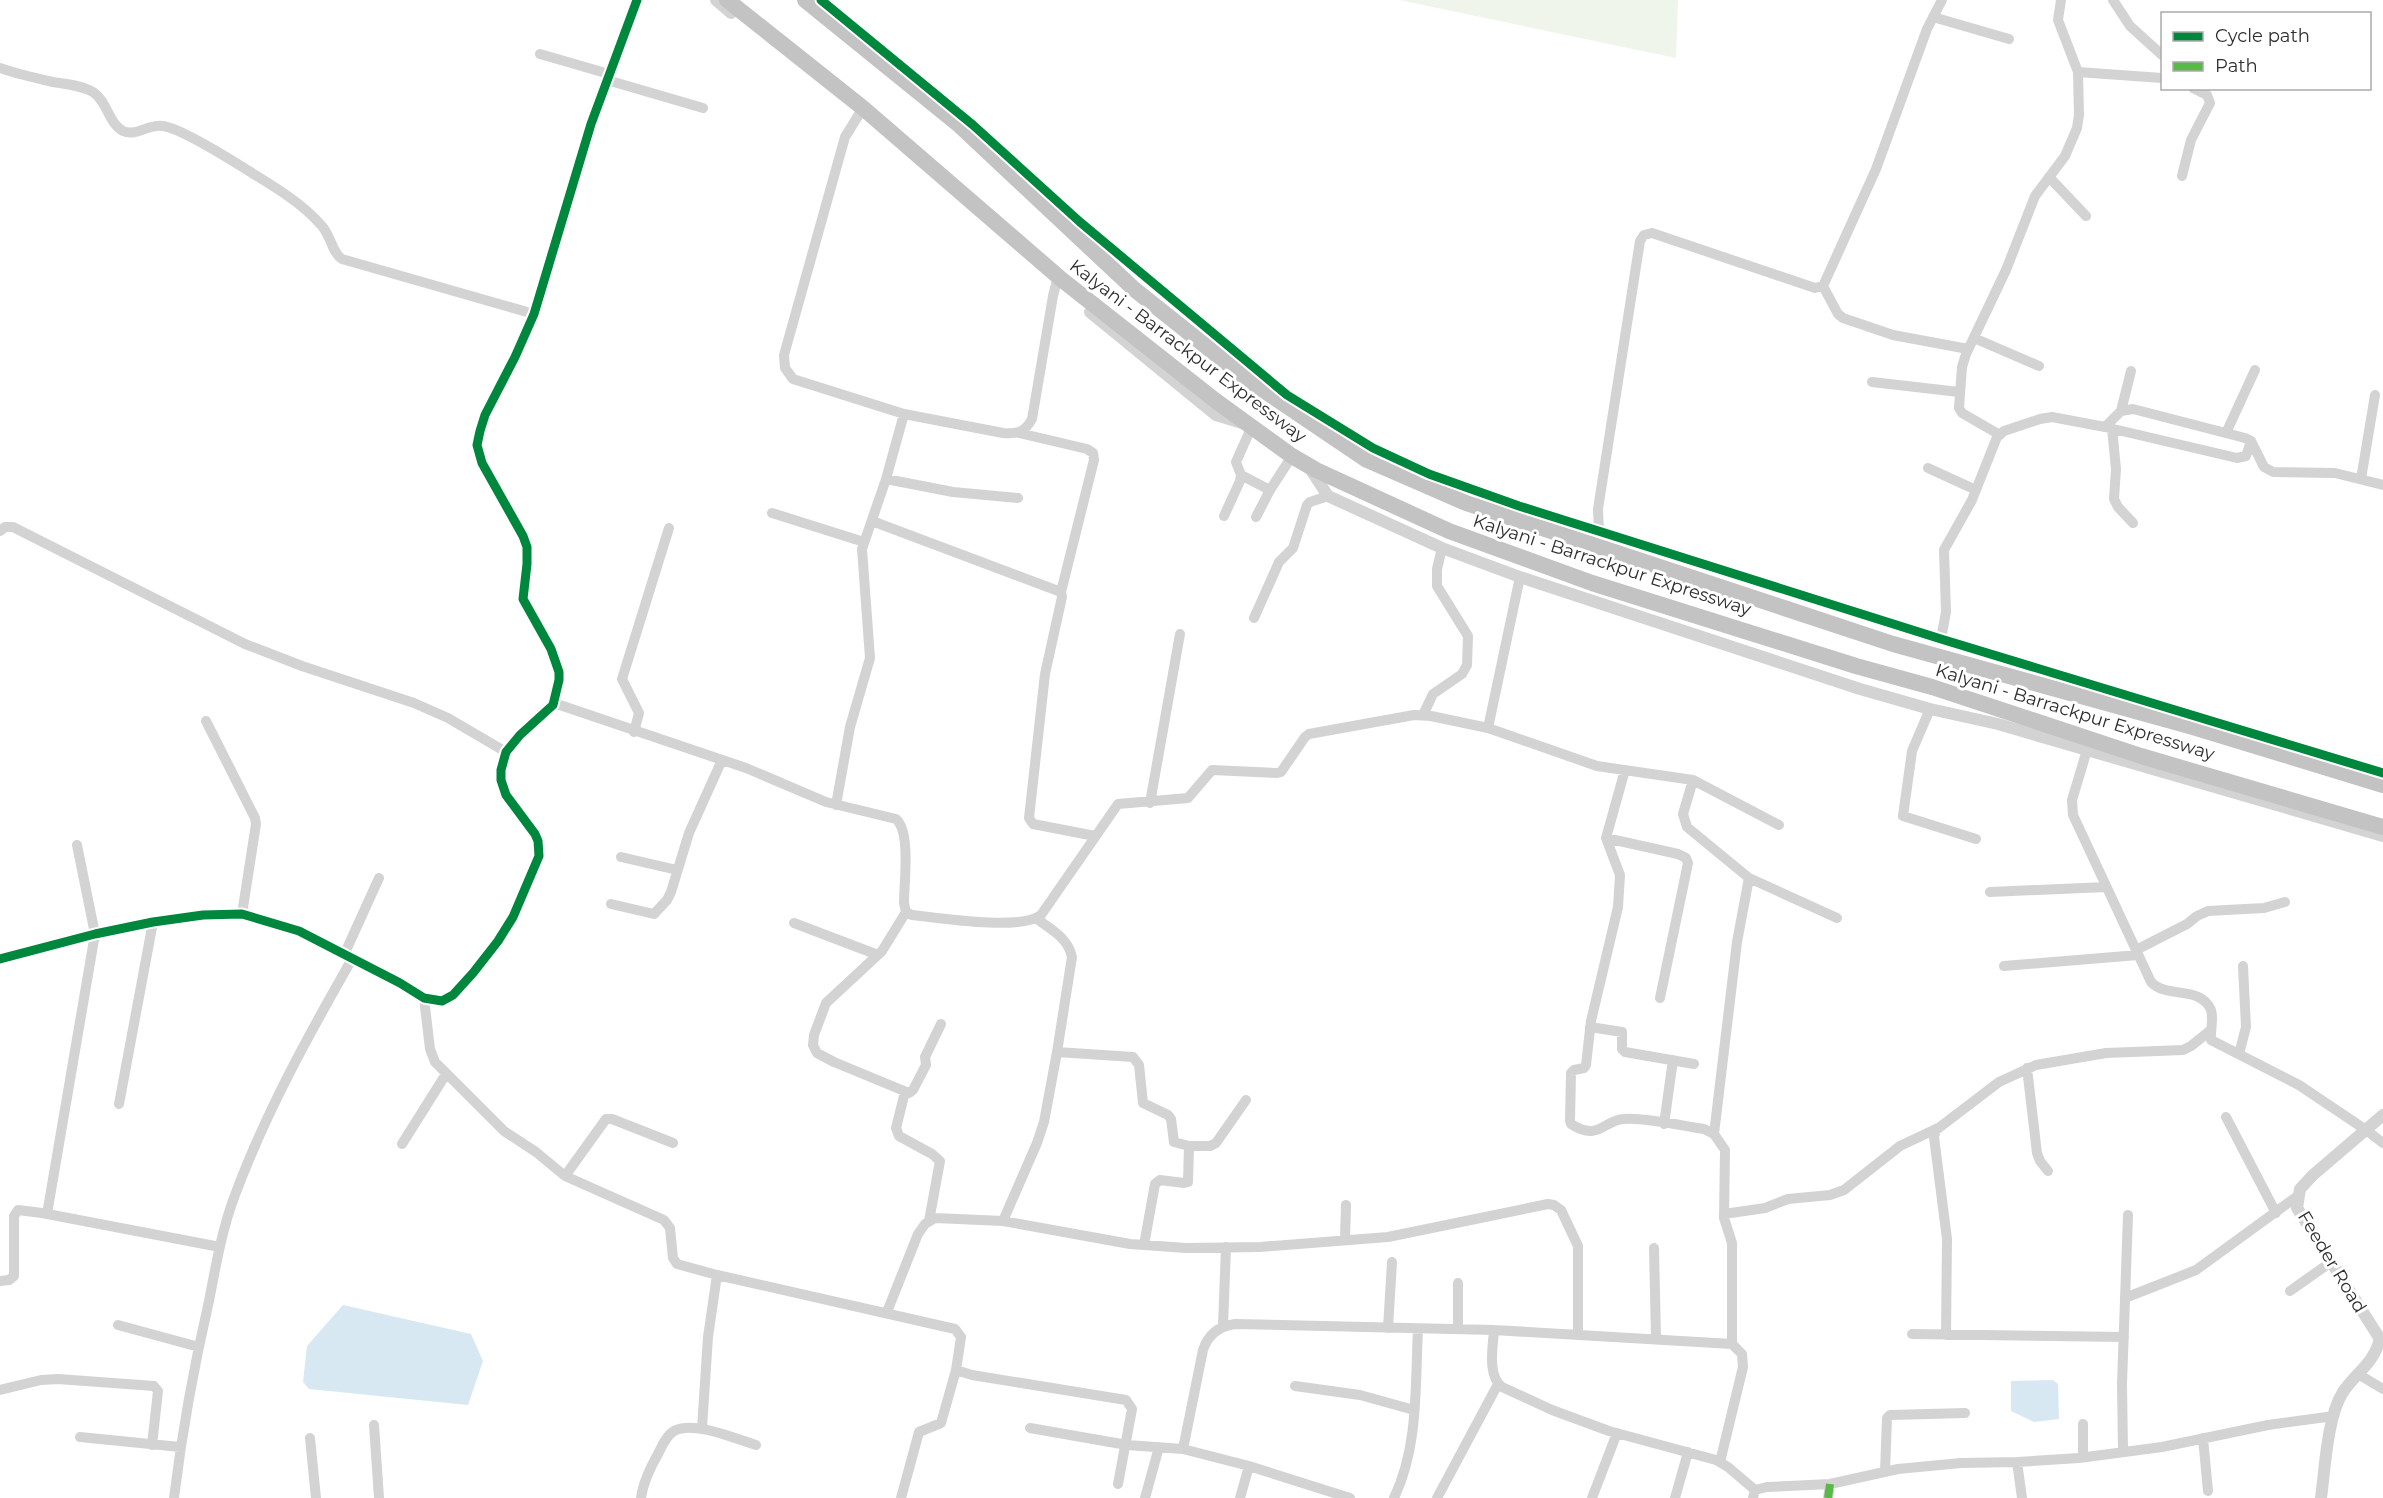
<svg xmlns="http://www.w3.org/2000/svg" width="2383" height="1498" font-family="Montserrat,sans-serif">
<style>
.green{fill:#f0f5eb}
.water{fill:#d8e8f2}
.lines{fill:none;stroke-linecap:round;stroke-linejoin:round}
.minor{stroke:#d3d3d3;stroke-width:10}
.tertiary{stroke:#d3d3d3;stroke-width:12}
.trunk{stroke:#c3c3c3;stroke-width:16}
.quiet{stroke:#58b947;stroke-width:8;stroke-dasharray:15 8;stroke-linecap:butt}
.cycleway-casing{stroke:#fff;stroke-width:13}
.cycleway{stroke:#00873e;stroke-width:9}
.labels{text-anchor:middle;stroke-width:6;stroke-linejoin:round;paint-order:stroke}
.street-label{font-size:18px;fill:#2e2e2e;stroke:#fff}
</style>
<rect width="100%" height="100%" fill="#fff"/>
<path class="green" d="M1399 0H1678L1676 58Z"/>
<path class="water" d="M343 1305 471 1334 483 1361 468 1405 309 1389 303 1382 307 1346Z
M2053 1380 2058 1384 2059 1419 2034 1422 2011 1411V1381Z"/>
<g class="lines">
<path class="minor" d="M2113 0 2130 26 2162 55
M1933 17 2009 39
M540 54 609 74
M0 68C17 74 35 78 53 82 66 84 81 85 93 92 107 101 109 124 123 131 137 137 149 123 163 126 183 129 233 161 252 173 275 187 303 204 321 225 331 235 332 253 342 259L534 314
M2078 72 2162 78
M607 80 703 108
M863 108 845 137 784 355 785 368 793 379 904 414 1003 433C1018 434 1025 432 1032 419L1053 296 1056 284 1061 279
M2182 176 2191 140 2210 103 2207 95 2193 88
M2049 177 2086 216
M1823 286 1838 314 1843 318 1893 335 1968 349
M1974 338 2039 366
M1872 382 1959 392
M2121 411 2131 371
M2105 427 2121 411 2133 409 2245 438 2251 441 2264 467 2273 472 2335 473 2383 485
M2112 428 2116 469 2114 499 2118 507 2133 523
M1019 433 1087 449 1093 453 1094 460 1061 592
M2226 433 2255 370
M2000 435 1962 413 1959 408 1962 367 1966 354 2006 270 2035 196 2065 156 2077 128 2079 115 2078 72 2058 20 2061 0
M1928 468 1976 490
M1241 475 1270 490
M886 479 953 492 1018 498
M2361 479 2375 395
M772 513 864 542
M1224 516 1240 481 1241 475 1236 462 1252 426
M1256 517 1270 490 1292 456
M872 521 1061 592 1062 597 1045 674 1029 818 1033 824 1095 836
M0 531 5 527H13L245 644 302 666 414 703 448 718 506 752
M1599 531 1598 509 1640 241 1644 235 1652 233 1815 288 1823 286 1876 169 1927 29 1942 0
M1254 618 1279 562 1293 548 1307 505 1310 502 1328 496
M1941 639 1946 612 1944 550 1972 500 1997 437 2004 431 2040 419 2052 417 2105 427 2237 458 2246 456 2251 441
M554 703 746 768 826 802 896 819C911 832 904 882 904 903L906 912 912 915C939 918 1021 931 1041 915L1118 804 1188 798 1212 770 1277 773 1281 772 1305 737 1309 734 1414 715 1431 716 1488 728 1597 766 1693 780 1779 825
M1930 709 1912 751 1903 816 1976 839
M1423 715 1433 694 1462 674 1467 665 1468 636 1437 586V569L1442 548
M206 721 255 818 256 824 242 914
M1488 728 1520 577
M634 732 639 713 622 679 669 528
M2087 750 2072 800 2073 815 2151 982C2167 999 2200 985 2211 1010 2214 1019 2210 1031 2211 1040L2299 1085 2366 1130 2383 1143
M1625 770 1606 838 1620 875 1618 907 1591 1021 1586 1065 1584 1068 1574 1070 1571 1073 1570 1121 1571 1124C1599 1142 1603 1120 1624 1119 1644 1117 1683 1126 1704 1129L1714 1134 1725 1150 1724 1218 1732 1243V1344
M1693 780 1683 814 1687 827 1749 878 1837 918
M1150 803 1180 634
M836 805 850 727 870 658 862 549 886 479 904 414
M1606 838 1678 854 1686 858 1688 863 1660 998
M621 857 677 870
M1990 892 2106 887
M611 904 654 914 667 900 671 892 689 833 722 760
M906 912 882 951 826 1003 814 1035 813 1045 817 1053 834 1062 909 1093 913 1090 926 1065 925 1057 941 1024
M794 923 878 955
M2136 950 2187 924 2197 916 2208 911 2264 908 2285 902
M344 955 379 878
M0 959 95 934 153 922 203 915 242 914 299 931 400 983 424 998 442 1001 453 995 473 973 498 941 513 917 539 856 538 841 535 834 506 795 501 780V770L506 752 520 735 553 705 559 680V672L551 649 523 599 527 564V547L523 536 482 463 477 445 480 431 485 415 515 357 534 314 591 124 637 0
M2004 966 2138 955
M424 998 430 1049 435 1062 504 1131 536 1152 565 1176 664 1220 670 1228 673 1258 677 1264 717 1275 955 1329 961 1337 956 1370 972 1375 1126 1400 1132 1409 1118 1484
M1590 1027 1622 1032V1049L1625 1052 1694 1064
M1057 1052 1133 1057 1139 1065 1143 1103 1168 1115 1171 1119 1174 1142 1189 1146 1188 1182 1184 1183 1160 1180 1155 1184 1144 1245
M2239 1054 2246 1027 2243 966
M2027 1068 2037 1153 2040 1161 2048 1171
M905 1092 896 1128 899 1136 932 1154 940 1161 929 1221
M119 1104 153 922
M2226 1117 2276 1213
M1664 1124 1673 1060
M1714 1134 1737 942 1749 878
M402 1144 446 1074
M1189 1146H1210L1216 1143 1246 1100
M565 1176 606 1119H612L673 1143
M47 1214 95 934 77 845
M1724 1214 1765 1208 1788 1199 1830 1195 1844 1190 1900 1146 1938 1128
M1003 1221 1037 1143 1044 1122 1057 1052 1072 957C1068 938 1052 930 1037 919
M1345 1240 1346 1205
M1654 1248 1656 1338
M0 1281 9 1280 14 1276V1216L18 1210 42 1213 220 1247
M1458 1283V1329
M2290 1291 2331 1262
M2125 1298 2196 1270 2299 1195
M887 1312 918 1234 925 1224 935 1218 1003 1221 1130 1244 1186 1248 1260 1247 1388 1237 1548 1204 1554 1205 1561 1210 1578 1246V1334
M118 1325 199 1347
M1223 1326 1226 1247
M1388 1328 1392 1262
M1494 1330C1493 1346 1487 1376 1502 1387L1552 1410 1609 1431 1716 1460 1728 1467 1755 1490
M1912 1334 2124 1337
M1946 1335 1947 1239 1934 1137 1936 1130 1999 1082 2036 1065 2106 1053 2183 1050 2191 1046 2211 1030
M2358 1374 2383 1389
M1295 1386 1360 1395 1414 1410
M0 1390 41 1380 58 1379 154 1386 158 1391 152 1445
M2083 1424V1457
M374 1425 379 1498
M702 1428 708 1337 717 1275
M1030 1428 1127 1445 1183 1449 1249 1466 1350 1498
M80 1437 180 1447
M310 1438 316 1498
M2203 1438 2208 1491
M1183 1449 1203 1350C1208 1335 1219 1326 1235 1324L1494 1330 1732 1344 1742 1354 1743 1367 1720 1462
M2123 1450 2122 1384 2128 1215
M2017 1462 2022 1498
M1885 1472 1887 1418 1890 1415 1965 1413
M174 1498C182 1432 194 1366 209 1301 216 1265 222 1229 235 1195 266 1112 308 1036 352 959
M641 1498C643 1482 650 1468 658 1454 662 1446 666 1436 674 1431 693 1420 736 1439 756 1445
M901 1498 919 1432 941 1423 956 1370
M1145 1498 1159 1447
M1240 1498 1249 1466
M1394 1498C1419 1446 1415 1385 1418 1329
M1437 1498 1498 1384
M1592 1498 1617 1433
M1675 1498 1688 1452
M1753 1498 1755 1490 1767 1487 1830 1484 1898 1469 1961 1463 2017 1462 2079 1458 2162 1447 2268 1425 2334 1416
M1828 1498 1830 1484"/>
<path class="tertiary" d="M716 0 731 13
M821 0 973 125 1080 222 1287 395 1373 448 1429 474 1519 506 1941 639 2383 773
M1090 312 1216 415 1242 423
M1309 467 1328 496 1442 548 1520 577 1860 689 1930 709 1998 724 2383 836
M2321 1498C2325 1469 2327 1417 2343 1392 2356 1373 2374 1363 2380 1339L2297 1208 2300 1189 2313 1175 2383 1115"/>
<path class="trunk" d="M727 0 863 108 1061 279 1216 401 1292 456 1316 470 1449 531 1592 583 1856 666 1932 687 2141 756 2383 827
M805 0 958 124 1134 289 1247 379 1367 460 1466 503 1893 644 2193 727 2383 785"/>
<path class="quiet" d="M1828 1498 1830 1484"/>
<defs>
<path id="cycleway" d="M821 0 973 125 1080 222 1287 395 1373 448 1429 474 1519 506 1941 639 2383 773
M0 959 95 934 153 922 203 915 242 914 299 931 400 983 424 998 442 1001 453 995 473 973 498 941 513 917 539 856 538 841 535 834 506 795 501 780V770L506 752 520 735 553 705 559 680V672L551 649 523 599 527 564V547L523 536 482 463 477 445 480 431 485 415 515 357 534 314 591 124 637 0"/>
</defs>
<use href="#cycleway" class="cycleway-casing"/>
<use href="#cycleway" class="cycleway"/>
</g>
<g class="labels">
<g class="street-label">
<text transform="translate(1188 351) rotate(37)" y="6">Kalyani - Barrackpur Expressway</text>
<text transform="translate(1612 565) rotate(18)" y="6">Kalyani - Barrackpur Expressway</text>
<text transform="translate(2075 712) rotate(17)" y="6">Kalyani - Barrackpur Expressway</text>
<text transform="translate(2332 1262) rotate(59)" y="6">Feeder Road</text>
</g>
</g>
<rect x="2161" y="12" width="210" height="78" fill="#ffffff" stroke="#ababab" stroke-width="1.5"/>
<rect x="2173" y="32" width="30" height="9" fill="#00873e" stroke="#ababab" stroke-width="1.5"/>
<text x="2215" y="42" font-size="18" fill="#2e2e2e">Cycle path</text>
<rect x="2173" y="62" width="30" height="9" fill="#58b947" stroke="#ababab" stroke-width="1.5"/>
<text x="2215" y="72" font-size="18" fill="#2e2e2e">Path</text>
</svg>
